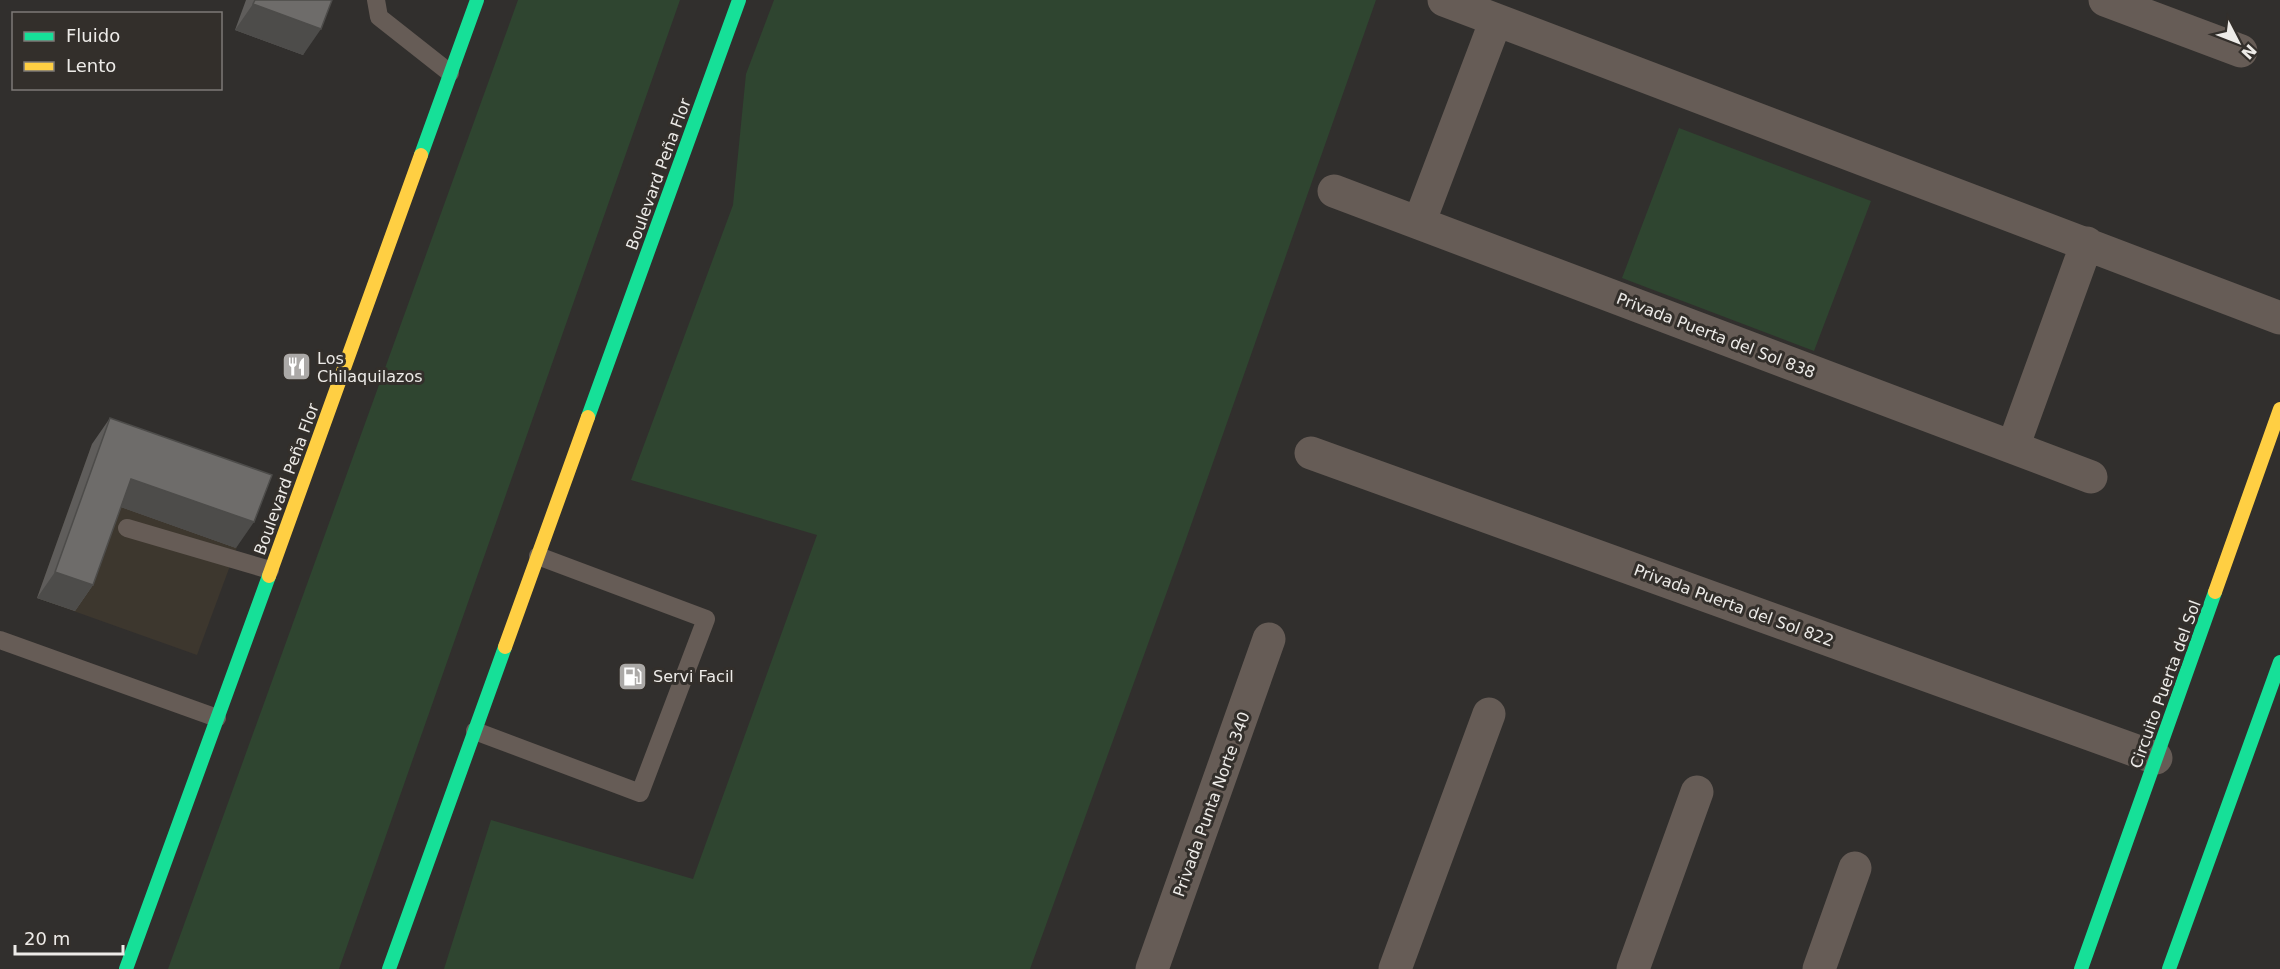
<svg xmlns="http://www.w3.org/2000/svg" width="2280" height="969" font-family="'DejaVu Sans',sans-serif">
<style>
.built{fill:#3d372e}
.green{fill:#2f4530}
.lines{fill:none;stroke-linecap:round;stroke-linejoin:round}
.lane{stroke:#665c56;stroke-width:18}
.street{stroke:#665c56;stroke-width:33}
.fast{stroke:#16e098;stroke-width:14}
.slow{stroke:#ffcf43;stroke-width:14}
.wall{fill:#5f5d5b}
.shaded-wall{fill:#4d4c4a}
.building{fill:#6e6c6a;stroke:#4d4c4a;stroke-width:1.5}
.labels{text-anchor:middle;stroke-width:6;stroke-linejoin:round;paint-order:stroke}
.street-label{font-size:16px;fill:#edebe8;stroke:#332f2b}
.poi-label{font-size:16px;fill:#edebe8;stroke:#332f2b;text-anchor:start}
</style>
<rect width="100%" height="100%" fill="#312f2d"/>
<path class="built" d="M92 444 254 501 197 655 37 598Z"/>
<path class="green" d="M518 0H680L339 969H168Z
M774 0H1376L1185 542 1030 969H444L491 820 693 879 817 535 631 480 733 205 746 74Z
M1679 128 1871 201 1814 351 1622 278Z"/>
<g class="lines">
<path class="lane" d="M376 0 379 17 450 73
M127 528 270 570
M0 640 217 718
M475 731 640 793 706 619 538 556"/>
<path class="street" d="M1444 0 2280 318
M2105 0 2241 51
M1334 191 2091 477
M1419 223 1496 20
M2013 447 2087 243
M1311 453 2156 758
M1152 969 1269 639
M1395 969 1489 714
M1633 969 1697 792
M1819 969 1855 868"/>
<path class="fast" d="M421 155 477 0
M588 417 739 0
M126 969 269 576
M389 969 505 647
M2081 969 2215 592
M2169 969 2280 662"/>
<path class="slow" d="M269 576 421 155
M2215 592 2280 409
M505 647 588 417"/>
</g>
<path class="wall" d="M246 0H332L303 55 235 30Z
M110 418 236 548 121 507 93 585 75 611 37 598 92 444Z"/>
<path class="shaded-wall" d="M253 4 321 29 303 55 235 30Z
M131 479 254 522 236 548 112 504Z
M55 572 93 585 75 611 37 598Z"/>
<path class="building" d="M255 0H332L321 29 253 4Z
M110 418 272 475 254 522 131 479 93 585 55 572Z"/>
<defs>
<symbol id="restaurant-square" viewBox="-11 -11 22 22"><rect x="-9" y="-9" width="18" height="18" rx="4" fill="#aba9a7" stroke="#332f2b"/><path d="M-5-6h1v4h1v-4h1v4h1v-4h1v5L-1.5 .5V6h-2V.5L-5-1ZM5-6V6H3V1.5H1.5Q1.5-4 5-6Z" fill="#fff"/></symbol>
<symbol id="fuel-square" viewBox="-11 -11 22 22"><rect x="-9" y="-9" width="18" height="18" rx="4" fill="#aba9a7" stroke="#332f2b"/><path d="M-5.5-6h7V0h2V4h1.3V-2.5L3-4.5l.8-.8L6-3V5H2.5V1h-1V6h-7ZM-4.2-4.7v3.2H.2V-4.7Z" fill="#fff"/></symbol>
</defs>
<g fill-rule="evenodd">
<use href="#restaurant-square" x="280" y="350" width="33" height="33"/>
<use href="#fuel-square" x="616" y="660" width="33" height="33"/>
</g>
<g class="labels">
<g class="street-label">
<text transform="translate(658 174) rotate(-70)" y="6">Boulevard Peña Flor</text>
<text transform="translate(1716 335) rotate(21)" y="6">Privada Puerta del Sol 838</text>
<text transform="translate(286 479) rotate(-70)" y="6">Boulevard Peña Flor</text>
<text transform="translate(1734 605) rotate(20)" y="6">Privada Puerta del Sol 822</text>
<text transform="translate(2165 684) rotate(-70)" y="6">Circuito Puerta del Sol</text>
<text transform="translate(1211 804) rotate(-70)" y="6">Privada Punta Norte 340</text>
</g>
<g class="poi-label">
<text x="317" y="364">Los<tspan x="317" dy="18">Chilaquilazos</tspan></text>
<text x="653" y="682">Servi Facil</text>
</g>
</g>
<rect x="12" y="12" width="210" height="78" fill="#332f2b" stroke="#7d7a77" stroke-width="1.5"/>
<rect x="24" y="32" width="30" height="9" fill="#16e098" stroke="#7d7a77" stroke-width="1.5"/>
<text x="66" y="42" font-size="18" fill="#edebe8">Fluido</text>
<rect x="24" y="62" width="30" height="9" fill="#ffcf43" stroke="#7d7a77" stroke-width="1.5"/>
<text x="66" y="72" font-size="18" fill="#edebe8">Lento</text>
<g transform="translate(2238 42) rotate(132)" stroke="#332f2b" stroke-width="4.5" paint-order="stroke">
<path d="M0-4.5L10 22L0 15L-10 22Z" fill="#edebe8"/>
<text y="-9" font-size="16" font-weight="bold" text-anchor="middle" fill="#edebe8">N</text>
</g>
<path d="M15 945v9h108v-9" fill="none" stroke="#edebe8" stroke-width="3"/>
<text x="24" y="945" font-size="18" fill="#edebe8" stroke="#332f2b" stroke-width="4.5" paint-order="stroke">20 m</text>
</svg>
